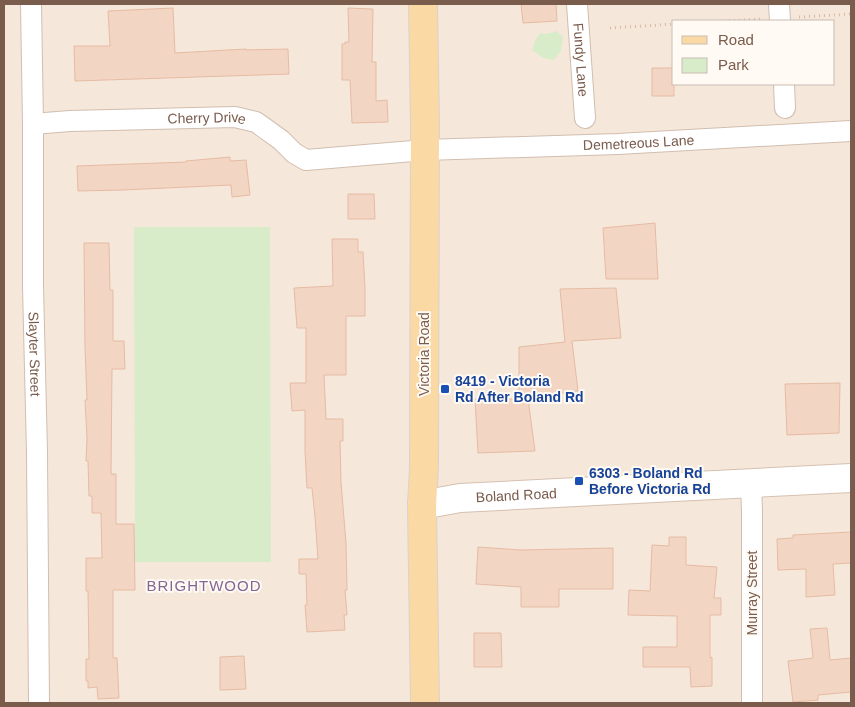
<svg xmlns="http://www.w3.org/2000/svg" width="855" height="707" font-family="Arial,sans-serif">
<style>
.residential{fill:#f5e8da;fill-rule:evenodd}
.green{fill:#d8ecc9}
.building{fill:#f3d5c3;stroke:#e6bba3}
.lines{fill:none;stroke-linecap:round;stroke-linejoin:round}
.street-casing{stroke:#d1beb0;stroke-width:22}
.secondary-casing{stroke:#d6c0b0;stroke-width:30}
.primary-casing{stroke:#dad1cd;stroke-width:30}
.path{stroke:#d9b8a5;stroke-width:3;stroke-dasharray:1 4;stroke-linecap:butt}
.street{stroke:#fff;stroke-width:20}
.secondary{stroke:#fff;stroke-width:28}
.primary{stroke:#fbd9a5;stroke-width:28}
.transit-dot{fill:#1a4fb4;stroke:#fffaf3;stroke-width:2}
.labels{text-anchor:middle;stroke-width:4;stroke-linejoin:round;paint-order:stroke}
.street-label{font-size:14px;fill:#7a5c4d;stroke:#fffaf3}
.transit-label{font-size:14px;font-weight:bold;fill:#164399;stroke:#fffaf3;text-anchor:start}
.neighbourhood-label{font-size:15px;letter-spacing:1px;fill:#846695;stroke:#fffaf3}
</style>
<rect width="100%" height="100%" fill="#fdf6ec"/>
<path class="residential" d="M4 4H851V703H4ZM674 21H834V84H674Z"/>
<path class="green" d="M557 31 563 37 561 51 554 60 543 58 532 50 535 41 540 33 547 34Z
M134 227H270L271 562H135Z"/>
<path class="building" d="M521 4H556L557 21 523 23Z
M173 8 175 53 246 49V50L288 49 289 74 75 81 74 46H110L108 11Z
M348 8 373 9 372 62H376V101L387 100 388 122 352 123 350 80H342V44H345V42H349Z
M652 68H674V96H652Z
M230 157V161L246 160 250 195 232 197 231 185 123 190 78 191 77 166 186 162V161Z
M348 194H374L375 219H348Z
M655 223 658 279H606L603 228Z
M332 239H358V252H363L365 288V316H346V375H324L326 419H343V441H340L341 482 346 543 347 590H345L347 615H344L345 630 307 632 305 605H307L306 574H299V559H318L315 517 312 488H307L305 451V410L292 411 290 383H306V328H297L294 288 333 286Z
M84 243H109L110 290H113V341H124L125 369H112L111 474H116V524H134L135 590H113V658H117L119 698 98 699 97 687 88 688V681H86V659H89L88 591H86V558H102L101 513H92V496H89L88 461H86L87 438 85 400H87L85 347Z
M616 288 621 338 572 341 578 391 519 399V347L565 342 560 289Z
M840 383 839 433 787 435 785 384Z
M475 399H528L535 451 478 453Z
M851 532V563L833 564 835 595 806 597V569L778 570 777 539 793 538V535Z
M669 537H686V565L717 567 714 598H721V615H710V658L712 657V686L691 687 690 667H643V647H677V616L628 615 629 590 650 591 652 545 669 546Z
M478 547 521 550 613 548V589H559V607H521V587L476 584Z
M827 628 830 660 851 658V692L818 695V700L793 702 788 661 813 658 810 629Z
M474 633H501L502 667H474Z
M244 656 246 689 220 690V657Z"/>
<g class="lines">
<defs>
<g id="street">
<path id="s1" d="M31 4 33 124V286L37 453 39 703"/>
<path id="s2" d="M577 4 585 118"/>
<path d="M779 4 780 21"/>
<path d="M784 84 785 108"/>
<path id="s3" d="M33 124 70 121 235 117 256 122 281 140 294 153 306 160 425 150 618 144 851 131"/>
<path d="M751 483 752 512V703"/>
</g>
<g id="secondary">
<path id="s4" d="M422 505 460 498 851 478"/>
</g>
<path id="primary" d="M423 4 425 125 424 468 422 505 425 703"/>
</defs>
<use href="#street" class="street-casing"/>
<use href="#secondary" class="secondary-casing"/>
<use href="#primary" class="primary-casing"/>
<path class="path" d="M799 17 851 14
M724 21 761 19
M610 28 674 24"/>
<use href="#street" class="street"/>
<use href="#secondary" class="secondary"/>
<use href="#primary" class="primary"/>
</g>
<g class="transit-dot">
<rect x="440" y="384" width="10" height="10" rx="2.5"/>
<rect x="574" y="476" width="10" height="10" rx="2.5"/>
</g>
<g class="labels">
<g class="street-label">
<text dy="5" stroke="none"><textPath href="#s2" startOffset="56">Fundy Lane</textPath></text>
<text dy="5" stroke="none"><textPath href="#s3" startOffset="174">Cherry Drive</textPath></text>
<text dy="5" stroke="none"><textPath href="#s3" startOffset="620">Demetreous Lane</textPath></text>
<text dy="5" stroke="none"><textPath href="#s1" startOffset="350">Slayter Street</textPath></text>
<text transform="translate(424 354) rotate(-90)" y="5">Victoria Road</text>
<text dy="5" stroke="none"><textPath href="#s4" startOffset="95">Boland Road</textPath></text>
<text transform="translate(752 593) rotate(-90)" y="5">Murray Street</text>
</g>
<g class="transit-label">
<text x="455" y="386">8419 - Victoria<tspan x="455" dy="16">Rd After Boland Rd</tspan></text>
<text x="589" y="478">6303 - Boland Rd<tspan x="589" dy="16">Before Victoria Rd</tspan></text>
</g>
<g class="neighbourhood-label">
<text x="204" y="591">BRIGHTWOOD</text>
</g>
</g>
<rect width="855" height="707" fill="none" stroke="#7a5c4d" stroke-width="10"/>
<rect x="672" y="20" width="162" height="65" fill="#fffaf3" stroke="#cabbb1"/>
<rect x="682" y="36" width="25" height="8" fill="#fbd9a5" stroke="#cabbb1"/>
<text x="718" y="45" font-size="15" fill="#7a5c4d">Road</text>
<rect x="682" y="58" width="25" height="15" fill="#d8ecc9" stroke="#cabbb1"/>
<text x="718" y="70" font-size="15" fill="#7a5c4d">Park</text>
</svg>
